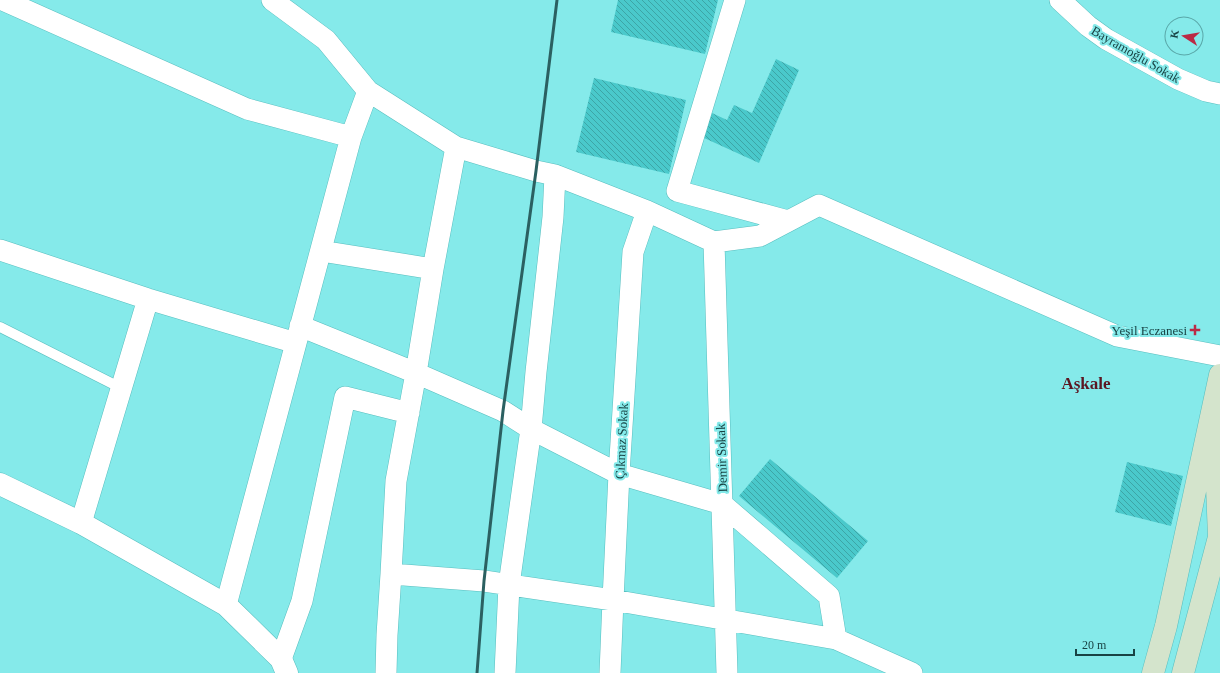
<svg xmlns="http://www.w3.org/2000/svg" width="1220" height="673" font-family="Georgia,serif">
<style>
.building{fill:url(#building-back-hatch)}
.lines{fill:none;stroke-linecap:round;stroke-linejoin:round}
.service-casing{stroke:#57bebf;stroke-width:11}
.minor-casing{stroke:#57bebf;stroke-width:22}
.tertiary-casing{stroke:#57bebf;stroke-width:23}
.secondary-casing{stroke:#57bebf;stroke-width:23}
.service{stroke:#fff;stroke-width:10}
.minor{stroke:#fff;stroke-width:21}
.tertiary{stroke:#fff;stroke-width:22}
.secondary{stroke:#d4e4cc;stroke-width:22}
.rail{stroke:#2b6061;stroke-width:3}
.poi-dot{fill:#bb2a45;stroke:#85eaea;stroke-width:1.5}
.labels{text-anchor:middle;stroke-width:4;stroke-linejoin:round;paint-order:stroke}
.street-label{font-size:13px;fill:#184344;stroke:#85eaea}
.poi-label{font-size:13px;fill:#184344;stroke:#85eaea;text-anchor:end}
.district-label{font-size:17px;font-weight:bold;fill:#5b1621;stroke:#85eaea}
</style>
<defs>
<pattern id="building-back-hatch" width="6" height="6" patternUnits="userSpaceOnUse"><rect width="6" height="6" fill="#4ac9cb"/><path d="M-1 5l2 2M0 0l6 6M5-1l2 2" fill="none" stroke="#3da5a6"/></pattern>
</defs>
<rect width="100%" height="100%" fill="#85eaea"/>
<path class="building" d="M618 0H718L705 54 611 32Z
M776 59 799 70 759 163 702 137 712 113 727 120 734 105 752 113Z
M594 78 686 100 669 174 576 152Z
M770 459 868 541 837 578 739 496Z
M1127 462 1183 476 1171 526 1115 512Z"/>
<g class="lines">
<defs>
<path id="service" d="M0 327 121 388"/>
<path id="minor" d="M3 0 247 109 351 137 226 605
M272 0 326 40 368 91 351 137
M735 0 677 191 788 221
M1060 0 1088 26 1106 39 1178 79 1206 91 1220 94
M368 91 456 147 536 171 555 175 647 211 714 242 760 236 819 205 1117 336 1220 356
M714 242 727 673
M0 250 148 299 296 343
M321 251 433 269
M300 326 416 373 503 411 531 429 619 474 722 504 829 596 836 639
M81 523 148 299
M391 574 484 581 613 600 836 639 912 673
M281 659 302 601 345 397 409 413
M386 673 387 635 391 574 396 481 416 373 433 269 456 147
M505 673 509 585 531 429 536 372 553 217 555 175
M610 673 613 600 619 474 633 252 647 211"/>
<path id="tertiary" d="M0 484 81 523 226 605 281 659 287 673"/>
<path id="secondary" d="M1153 673 1166 626 1220 375
M1183 673 1219 537 1215 435"/>
</defs>
<use href="#service" class="service-casing"/>
<use href="#minor" class="minor-casing"/>
<use href="#tertiary" class="tertiary-casing"/>
<use href="#secondary" class="secondary-casing"/>
<use href="#service" class="service"/>
<use href="#minor" class="minor"/>
<use href="#tertiary" class="tertiary"/>
<use href="#secondary" class="secondary"/>
<path class="rail" d="M477 673 484 581 503 411 536 171 557 0"/>
</g>
<path class="poi-dot" d="M1193 324h4v4h4v4h-4v4h-4v-4h-4v-4h4z"/>
<g class="labels">
<g class="street-label">
<text transform="translate(1136 54) rotate(30)" y="5">Bayramoğlu Sokak</text>
<text transform="translate(621 441) rotate(-87)" y="5">Çıkmaz Sokak</text>
<text transform="translate(721 458) rotate(-92)" y="5">Demir Sokak</text>
</g>
<g class="poi-label">
<text x="1187" y="335">Yeşil Eczanesi</text>
</g>
<g class="district-label">
<text x="1086" y="389">Aşkale</text>
</g>
</g>
<g transform="translate(1184 36) rotate(282)"><circle r="19" fill="#85eaea" stroke="#59a7a8"/>
<path d="M0-3L7 15L0 10L-7 15Z" fill="#bb2a45"/>
<text y="-6" font-size="11" font-weight="bold" text-anchor="middle" fill="#184344">K</text>
</g>
<path d="M1076 649v6h58v-6" fill="none" stroke="#184344" stroke-width="2"/>
<text x="1082" y="649" font-size="12" fill="#184344" stroke="#85eaea" stroke-width="3" paint-order="stroke">20 m</text>
</svg>
